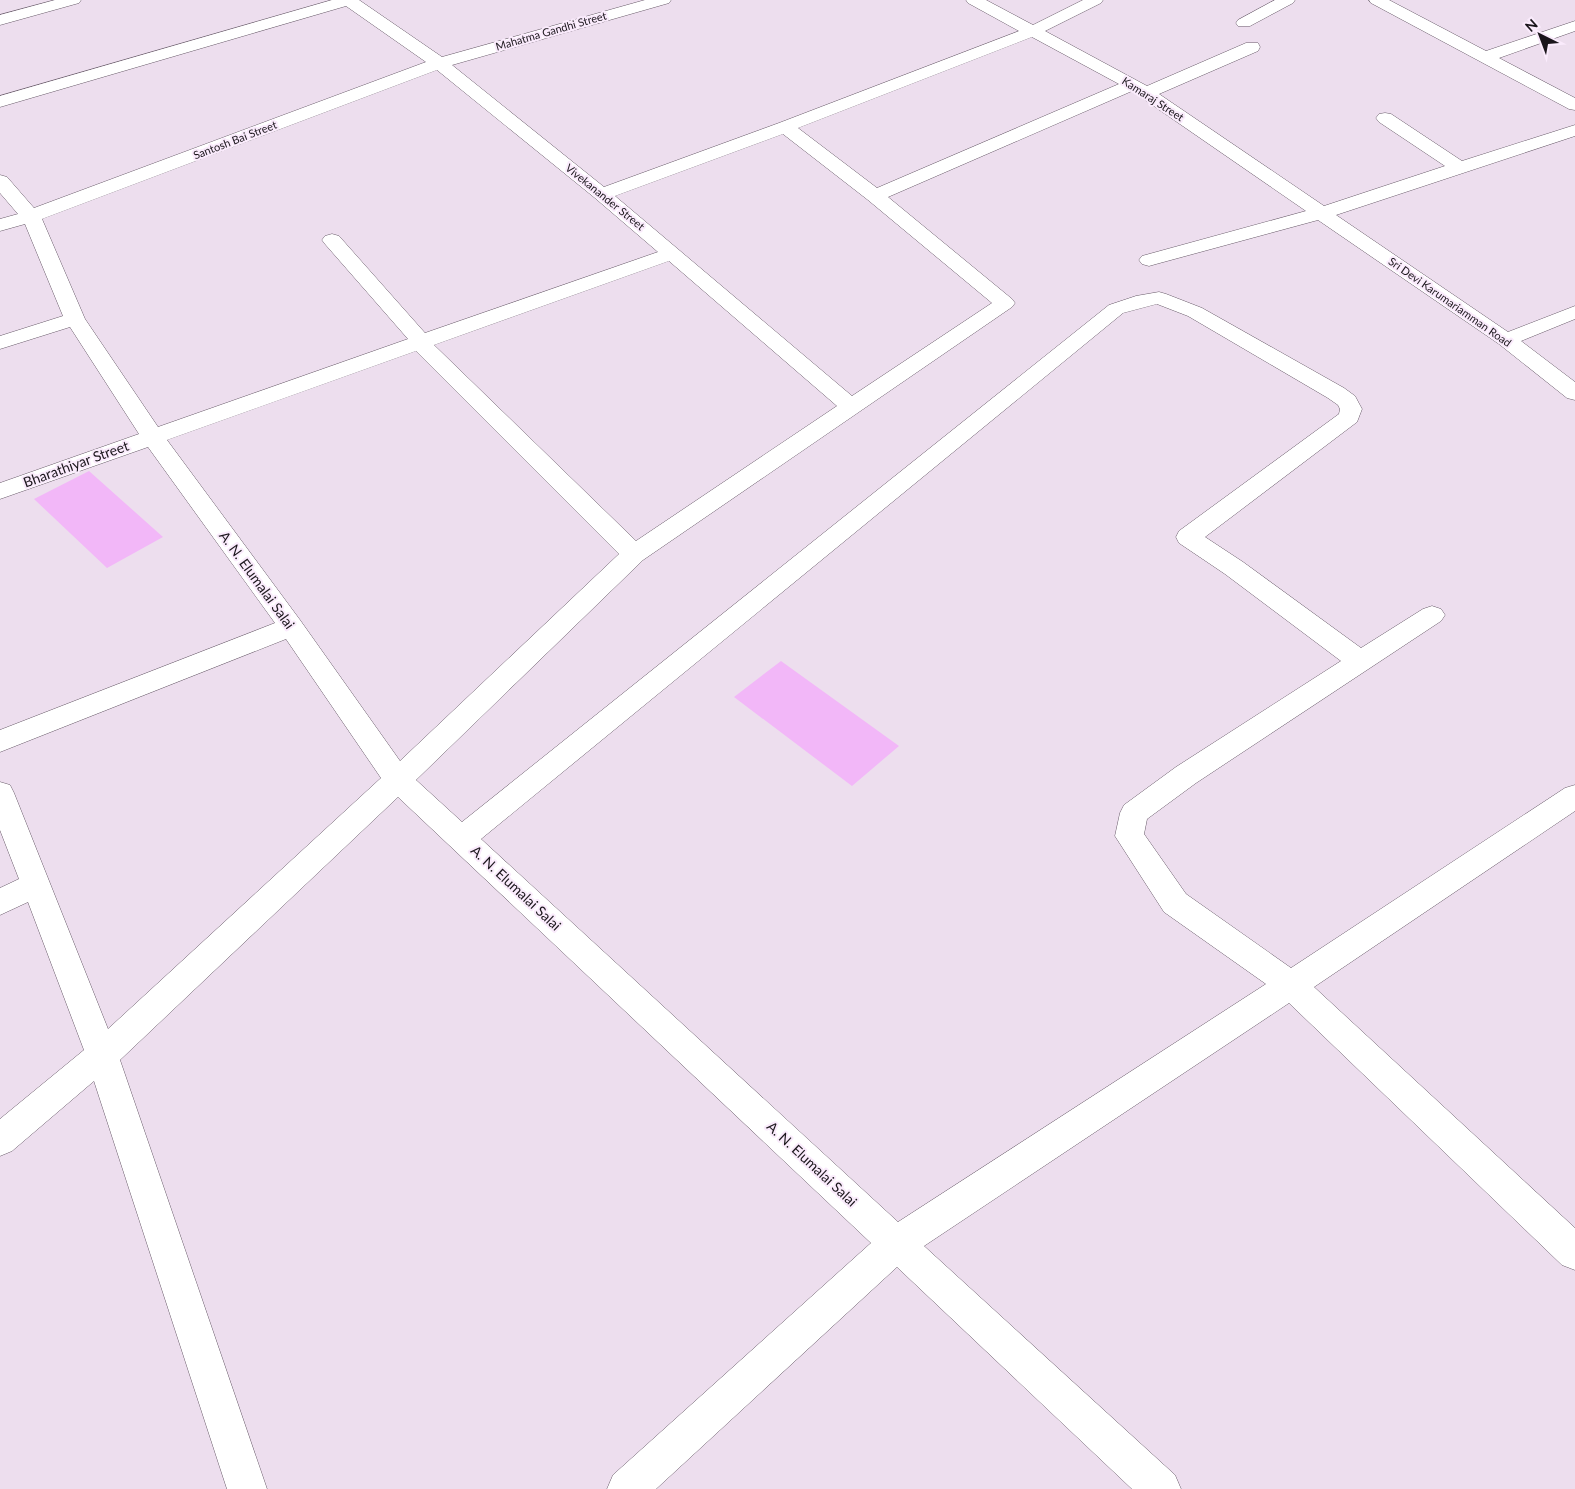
<svg xmlns="http://www.w3.org/2000/svg" width="1575" height="1489" font-family="Lato,sans-serif">
<style>
.building{fill:#f2b7f8}
.lines{fill:none;stroke-linecap:round;stroke-linejoin:round}
.minor-casing{stroke:#685b69;stroke-width:1}
.minor{fill:#fff;fill-rule:evenodd}
.labels{text-anchor:middle;stroke-width:4;stroke-linejoin:round;paint-order:stroke}
.far-street-label{font-size:11px;fill:#1a151b;stroke:#faebfc}
.street-label{font-size:14px;fill:#1a151b;stroke:#faebfc}
</style>
<rect width="100%" height="100%" fill="#eddeee"/>
<path class="building" d="M89 471 163 537 107 568 34 499Z
M781 661 899 746 852 786 734 697Z"/>
<g class="lines">
<defs>
<path id="minor" d="M55 0H81L79 3 0 25V15Z
M332 0H359L442 57 645 0H671L669 3 452 65 604 187 779 123 1019 31 968 3 966 0H986L1033 25 1083 0H1103L1101 3 1045 31 1147 86 1246 43H1258L1260 47 1258 51 1159 94 1324 206 1445 166 1379 122 1376 118 1379 114 1385 113 1391 114 1462 161 1575 125V136L1336 215 1508 332 1575 306V319L1521 341 1575 382V400L1567 398 1499 344 1318 220 1156 264 1149 266 1142 264 1139 260 1142 256 1306 211 1132 91 888 197 1012 299 1015 303 1012 307 643 560 416 780 462 822 1109 305 1136 296 1159 292 1166 294 1202 308 1344 388 1355 396 1362 409 1357 422 1205 537 1243 562 1361 648 1423 609 1432 606 1441 609 1445 615 1441 621 1196 783 1147 819 1144 834 1186 894 1291 968 1565 788 1575 785V811L1314 987 1575 1228V1270L1562 1265 1289 1003 924 1246 1175 1475 1181 1489H1132L897 1267 656 1489H607L613 1475 871 1243 398 797 120 1060 267 1489H227L94 1081 12 1151 0 1156V1119L84 1050 28 902 0 915V888L19 879 0 830V782L10 785 14 793 108 1029 381 778 286 639 0 752V730L275 623 148 447 0 499V483L139 434 70 327 0 349V336L63 316 25 224 0 231V219L18 214 0 193V175L7 177 34 208 426 62 346 6 0 107V96ZM1032 37 1119 84 877 188 798 128ZM437 70 595 198 658 252 425 333 339 236 332 234 325 236 322 240 325 244 408 339 158 427 85 319 42 219ZM783 134 868 200 992 303 852 396 615 196ZM669 261 837 406 636 541 434 345ZM1157 304 1188 316 1328 398 1338 405 1340 409 1339 414 1179 531 1176 537 1179 543 1225 574 1341 661 1176 767 1124 805 1120 813 1115 836 1164 912 1266 984 898 1222 481 839 1123 313ZM416 351 619 554 400 761 300 620 167 440Z
M1275 0H1295L1293 3 1250 26H1238L1236 23 1238 20Z
M1369 0H1389L1486 51 1575 21V31L1499 58 1575 98V110L1569 109 1371 3Z"/>
</defs>
<use href="#minor" class="minor-casing"/>
<use href="#minor" class="minor"/>
</g>
<g class="labels">
<g class="far-street-label">
<text transform="translate(551 31) rotate(-16)" y="4">Mahatma Gandhi Street</text>
<text transform="translate(1153 99) rotate(33)" y="4">Kamaraj Street</text>
<text transform="translate(235 140) rotate(-21)" y="4">Santosh Bai Street</text>
<text transform="translate(605 197) rotate(39)" y="4">Vivekanander Street</text>
<text transform="translate(1450 302) rotate(35)" y="4">Sri Devi Karumariamman Road</text>
</g>
<g class="street-label">
<text transform="translate(76 464) rotate(-20)" y="5">Bharathiyar Street</text>
<text transform="translate(257 580) rotate(54)" y="5">A. N. Elumalai Salai</text>
<text transform="translate(516 888) rotate(43)" y="5">A. N. Elumalai Salai</text>
<text transform="translate(812 1164) rotate(43)" y="5">A. N. Elumalai Salai</text>
</g>
</g>
<g transform="translate(1540 35) rotate(318)" stroke="#faebfc" stroke-width="4" paint-order="stroke">
<path d="M0-4L9 19L0 12L-9 19Z" fill="#1a151b"/>
<text y="-8" font-size="14" font-weight="bold" text-anchor="middle" fill="#1a151b">N</text>
</g>
</svg>
